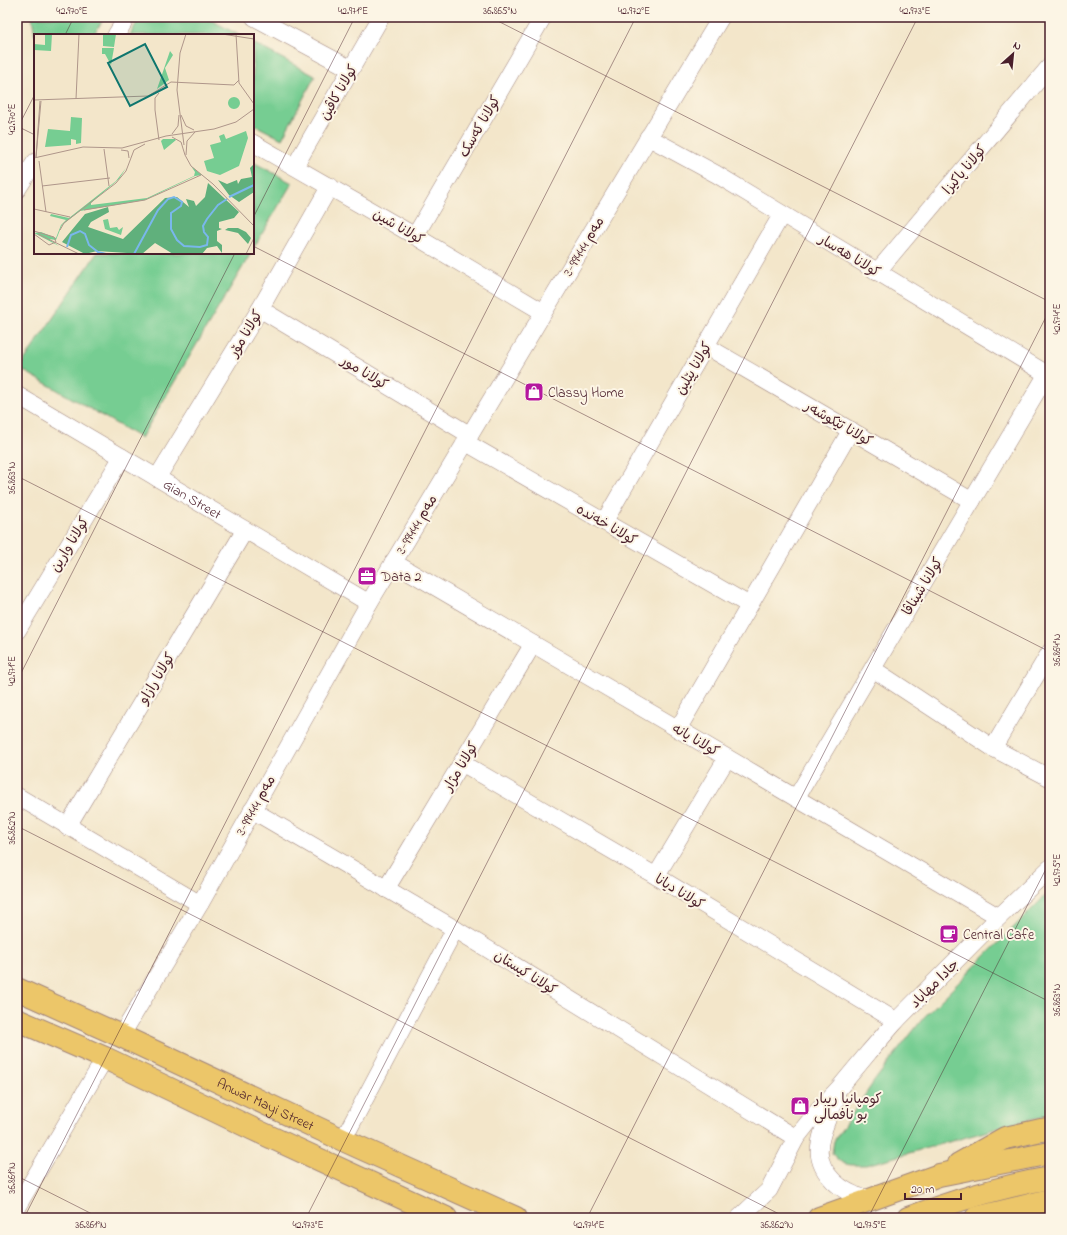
<svg xmlns="http://www.w3.org/2000/svg" width="1067" height="1235" font-family="'Indie Flower','Playpen Sans Arabic',sans-serif">
<style>
.green{fill:#76cd92;stroke:#60765e}
.lines{fill:none;stroke-linecap:round;stroke-linejoin:round}
.street-casing{stroke:#9e827a;stroke-width:18}
.primary-casing{stroke:#9e827a;stroke-width:24}
.street{stroke:#fff;stroke-width:17}
.primary{stroke:#ecc669;stroke-width:22}
.ticks{fill:none;stroke:#4a1f2b;stroke-width:1;stroke-opacity:0.45}
.labels{text-anchor:middle;stroke-width:4;stroke-linejoin:round;paint-order:stroke}
.street-label{font-size:14px;fill:#4a1f2b;stroke:#fcf5e5}
.poi-label{font-size:14px;fill:#4a1f2b;stroke:#fcf5e5;text-anchor:start}
.inset-river{fill:none;stroke:#79b7ec;stroke-width:2}
.inset-road{fill:none;stroke:#af968a;stroke-width:1}
.view{fill:#0f766e;fill-opacity:0.15;stroke:#0f766e;stroke-width:2}
.inset-edge{fill:none;stroke:#4a1f2b;stroke-width:2}
.neatline{fill:none;stroke:#4a1f2b;stroke-width:1.5}
.ticks-label{font-size:10px;text-anchor:middle;fill:#4a1f2b}
</style>
<rect width="100%" height="100%" fill="#fcf5e5"/>
<filter id="ink" filterUnits="userSpaceOnUse"><feTurbulence type="fractalNoise" baseFrequency=".025" numOctaves="2"/><feDisplacementMap in="SourceGraphic" scale="8" xChannelSelector="R" yChannelSelector="G"/><feConvolveMatrix kernelMatrix="1 2 1 2 8 2 1 2 1" color-interpolation-filters="sRGB"/></filter>
<filter id="wash" filterUnits="userSpaceOnUse"><feTurbulence type="fractalNoise" baseFrequency=".012" numOctaves="4" result="noise"/><feDisplacementMap in="SourceGraphic" scale="16" xChannelSelector="R" yChannelSelector="G"/><feGaussianBlur stdDeviation="0.9" result="paint"/><feColorMatrix in="noise" values="0 0 0 0 0 0 0 0 0 0 0 0 0 0 0 0 0 1.4 0 .05"/><feComposite in="paint" operator="in"/></filter>
<g filter="url(#wash)">
<rect width="100%" height="100%" fill="#f3e6ca"/>
<path class="green" d="M32 17H105L93 35H35V36Z
M140 17H205L239 35H130Z
M253 43 315 76 282 139 253 124Z
M253 162 292 183 253 249Z
M97 253H251L141 438 19 368Z
M1050 891V1116L1031 1119 866 1165C851 1165 842 1167 832 1153L834 1141 875 1080 924 1017Z"/>
</g>
<g filter="url(#ink)">
<g class="lines">
<defs>
<g id="street">
<path d="M254 17 351 69"/>
<path d="M116 35 127 17"/>
<path d="M648 137 716 174 1050 376"/>
<path d="M253 143 415 236 543 312"/>
<path d="M295 166 381 17"/>
<path d="M17 190 35 162"/>
<path d="M415 236 543 17"/>
<path d="M877 272 1050 66"/>
<path d="M260 309 470 435"/>
<path d="M706 346 972 501"/>
<path id="s1" d="M17 395 369 603"/>
<path d="M465 442 749 605"/>
<path d="M157 478 260 309 330 186"/>
<path d="M604 522 782 214"/>
<path d="M393 562 999 917"/>
<path d="M17 631 122 457"/>
<path d="M873 669 993 748 1050 778"/>
<path d="M678 729 851 430"/>
<path d="M993 748 1050 652"/>
<path d="M462 763 656 876 896 1021"/>
<path d="M17 796 200 904"/>
<path d="M796 798 1047 374"/>
<path d="M252 810 455 929 796 1138"/>
<path d="M67 827 245 530"/>
<path d="M656 876 727 758"/>
<path d="M386 889 533 644"/>
<path d="M121 1036 200 904 369 603 721 17"/>
<path d="M837 1097C830 1112 823 1127 820 1143 815 1167 835 1187 855 1195 861 1198 868 1197 874 1198"/>
<path d="M343 1140 455 929"/>
<path d="M17 1207 105 1058"/>
<path d="M739 1218 769 1190 796 1138 815 1114 840 1087 869 1052 896 1021 999 917 1050 868"/>
</g>
<g id="primary">
<path id="s2" d="M17 989 121 1036 343 1140 516 1218"/>
<path d="M17 1020 105 1058 253 1129 446 1218"/>
<path d="M959 1164 1005 1138 1041 1130 1050 1129"/>
<path d="M819 1218 939 1175 1050 1153"/>
<path d="M908 1218C954 1201 1002 1186 1050 1178"/>
<path d="M976 1218 1050 1200"/>
</g>
</defs>
<use href="#street" class="street-casing"/>
<use href="#primary" class="primary-casing"/>
<use href="#street" class="street"/>
<use href="#primary" class="primary"/>
</g>
</g>
<path class="ticks" d="M490 17 1050 302M65 35 74 17M17 126 35 135M17 129 35 94M253 218 355 17M253 246 1050 652M17 476 1050 1002M17 681 235 253M17 826 787 1218M17 1176 100 1218M24 1218 636 17M306 1218 918 17M587 1218 1050 309M868 1218 1050 861"/>
<defs>
<symbol id="shop-square" viewBox="-11 -11 22 22"><rect x="-9" y="-9" width="18" height="18" rx="4" fill="#b5179e" stroke="#fcf5e5"/><path d="M-5-2.5h2.3a2.7 3.5 0 0 1 5.4 0H5L5.5 6h-11ZM-1.5-2.5h3a1.5 2.3 0 0 0-3 0Z" fill="#fff"/></symbol>
<symbol id="office-square" viewBox="-11 -11 22 22"><rect x="-9" y="-9" width="18" height="18" rx="4" fill="#b5179e" stroke="#fcf5e5"/><path d="M-6-3h4V-5.5h4V-3h4V5H-6ZM-1-4.5V-3h2v-1.5ZM-6 0V1H6V0Z" fill="#fff"/></symbol>
<symbol id="cafe-square" viewBox="-11 -11 22 22"><rect x="-9" y="-9" width="18" height="18" rx="4" fill="#b5179e" stroke="#fcf5e5"/><path d="M-5.5-4.5H6V0H3Q3 3.5 0 3.5H-2.5Q-5.5 3.5-5.5 0ZM3-3.2v2h1.7v-2ZM-6 4.5H4V6H-6Z" fill="#fff"/></symbol>
</defs>
<g fill-rule="evenodd">
<use href="#shop-square" x="523" y="381" width="22" height="22"/>
<use href="#office-square" x="356" y="565" width="22" height="22"/>
<use href="#cafe-square" x="938" y="923" width="22" height="22"/>
<use href="#shop-square" x="789" y="1095" width="22" height="22"/>
</g>
<g class="labels">
<g class="street-label">
<text transform="translate(338 92) rotate(-60)" y="5">کولانا کاڤین</text>
<text transform="translate(479 126) rotate(-60)" y="5">کولانا کەسک</text>
<text transform="translate(964 169) rotate(-50)" y="5">کولانا پاکیزا</text>
<text transform="translate(399 226) rotate(30)" y="5">کولانا شین</text>
<text transform="translate(583 246) rotate(-59)" y="5">مەم 99444-3</text>
<text transform="translate(850 255) rotate(31)" y="5">کولانا هه‌سار</text>
<text transform="translate(245 333) rotate(-59)" y="5">کولانا مۆر</text>
<text transform="translate(693 368) rotate(-60)" y="5">کولانا پێلین</text>
<text transform="translate(365 372) rotate(31)" y="5">کولانا مور</text>
<text transform="translate(839 423) rotate(30)" y="5">کولانا تێکوشه‌ر</text>
<text dy="5" stroke="none"><textPath href="#s1" startOffset="204">Gian Street</textPath></text>
<text transform="translate(416 524) rotate(-59)" y="5">مەم 99444-3</text>
<text transform="translate(607 524) rotate(30)" y="5">کولانا خه‌نده‌</text>
<text transform="translate(69 544) rotate(-59)" y="5">کولانا وارین</text>
<text transform="translate(922 586) rotate(-59)" y="5">کولانا شیناڤا</text>
<text transform="translate(156 678) rotate(-59)" y="5">کولانا رازاو</text>
<text transform="translate(696 739) rotate(30)" y="5">کولانا یانه</text>
<text transform="translate(460 766) rotate(-59)" y="5">کولانا مژار</text>
<text transform="translate(255 805) rotate(-61)" y="5">مەم 99444-3</text>
<text transform="translate(680 891) rotate(31)" y="5">کولانا دیانا</text>
<text transform="translate(526 972) rotate(32)" y="5">کولانا کیستان</text>
<text transform="translate(934 983) rotate(-45)" y="5">جادا مهاباد</text>
<text dy="5" stroke="none"><textPath href="#s2" startOffset="274">Anwar Mayi Street</textPath></text>
</g>
<g class="poi-label">
<text x="548" y="397">Classy Home</text>
<text x="381" y="581">Data 2</text>
<text x="963" y="939">Central Cafe</text>
<text x="814" y="1103">كومپانيا ريبار<tspan x="814" dy="16">بو نافمالى</tspan></text>
</g>
</g>
<g transform="translate(34 34)">
<rect width="220" height="220" fill="#f3e6ca"/>
<path d="M11 0H18L17 17 0 16V10L11 11ZM69 0H82L80 13 69 12ZM68 14H80L77 31 71 20H68ZM136 17 139 21 131 34 135 46 123 55ZM194 69a6 6 0 1 1 12 0a6 6 0 1 1-12 0ZM37 83 48 84 47 109 42 110V106L37 105V111L11 113 14 95 36 97ZM212 97 214 104 205 132 186 141 173 137 170 127 180 124 176 111 187 108 185 102 190 100 192 105ZM129 105H141L142 106 130 116 127 107ZM157 132 168 141 161 142 111 166 46 177 28 191 22 206 15 205 25 212 0 199 7 198 22 204 27 191 32 186 16 182 17 180 35 184 82 147 92 134 85 145 57 169V171L113 164 160 142 161 138ZM74 185 76 194 83 193 85 196 89 193 87 201 71 195 69 186Z" fill="#76cd92"/>
<path d="M220 130V158L205 168 195 161 184 146 193 150 203 146 204 150 207 145 218 143 216 134ZM174 149 205 178 200 184 185 188V194L188 195 183 197V207L188 211V219L183 212 173 214 168 220H139L121 209 108 220 63 217 51 220 28 208 51 180 74 173 75 178 57 188 54 193 89 205 131 164 143 163 155 173 152 165 160 167 162 172 171 163ZM194 194H204L212 198 217 204 214 210 204 199 191 196Z" fill="#60b07c"/>
<path class="inset-river" d="M195 163 220 151M33 213 37 201 46 197 51 200 55 211 64 218 72 220M100 220 124 176 134 165 140 163 148 168 147 172 137 179V195L143 206 150 212 166 213 173 211 174 203 170 198 169 192 173 185 184 171 193 165"/>
<path class="inset-road" d="M188 0 220 5M202 0 205 49 220 70M125 59 121 64V76L125 106M42 65 45 0M0 66 114 62 137 48 200 51 205 46M6 67 2 123 7 67M147 81 152 92 160 96M138 100 144 92 145 81M138 103 147 108 151 121M150 111 143 56 146 19 152 0M70 115 75 152M87 116 94 117 95 124M151 121 157 132 179 150 220 192M152 121 153 107 161 98M0 124 49 113 88 114 132 102 180 95 202 88 220 75M5 127 12 178M8 152 76 144M0 175 36 183M50 176 111 166 167 141M26 196 30 189 82 149 92 137 100 116 111 110M0 197 20 203 22 208 15 211 0 200M4 200 45 220M212 220 220 204"/>
<path class="view" d="M111 10 133 53 96 72 74 29Z"/>
<rect width="220" height="220" class="inset-edge"/>
</g>
<rect width="1067" height="1235" fill="none" stroke="#fcf5e5" stroke-width="44"/>
<g transform="translate(1013 54) rotate(27)" stroke="#fcf5e5" stroke-width="3" paint-order="stroke">
<path d="M0-3L7 15L0 10L-7 15Z" fill="#4a1f2b"/>
<text y="-6" font-size="11" font-weight="bold" text-anchor="middle" fill="#4a1f2b">N</text>
</g>
<path d="M905 1193v6h56v-6" fill="none" stroke="#4a1f2b" stroke-width="2"/>
<text x="911" y="1193" font-size="12" fill="#4a1f2b" stroke="#fcf5e5" stroke-width="3" paint-order="stroke">20 m</text>
<rect x="22" y="22" width="1023" height="1191" class="neatline"/>
<g class="ticks-label">
<text x="72" y="14">42.970°E</text>
<text x="353" y="14">42.971°E</text>
<text x="500" y="14">36.865°N</text>
<text x="634" y="14">42.972°E</text>
<text x="915" y="14">42.973°E</text>
<text transform="translate(11 119) rotate(-90)" y="4">42.970°E</text>
<text transform="translate(1056 319) rotate(-90)" y="4">42.974°E</text>
<text transform="translate(11 478) rotate(-90)" y="4">36.863°N</text>
<text transform="translate(1056 650) rotate(-90)" y="4">36.864°N</text>
<text transform="translate(11 671) rotate(-90)" y="4">42.971°E</text>
<text transform="translate(11 828) rotate(-90)" y="4">36.862°N</text>
<text transform="translate(1056 870) rotate(-90)" y="4">42.975°E</text>
<text transform="translate(1056 1000) rotate(-90)" y="4">36.863°N</text>
<text transform="translate(11 1178) rotate(-90)" y="4">36.861°N</text>
<text x="91" y="1228">36.861°N</text>
<text x="308" y="1228">42.973°E</text>
<text x="589" y="1228">42.974°E</text>
<text x="777" y="1228">36.862°N</text>
<text x="870" y="1228">42.975°E</text>
</g>
</svg>
